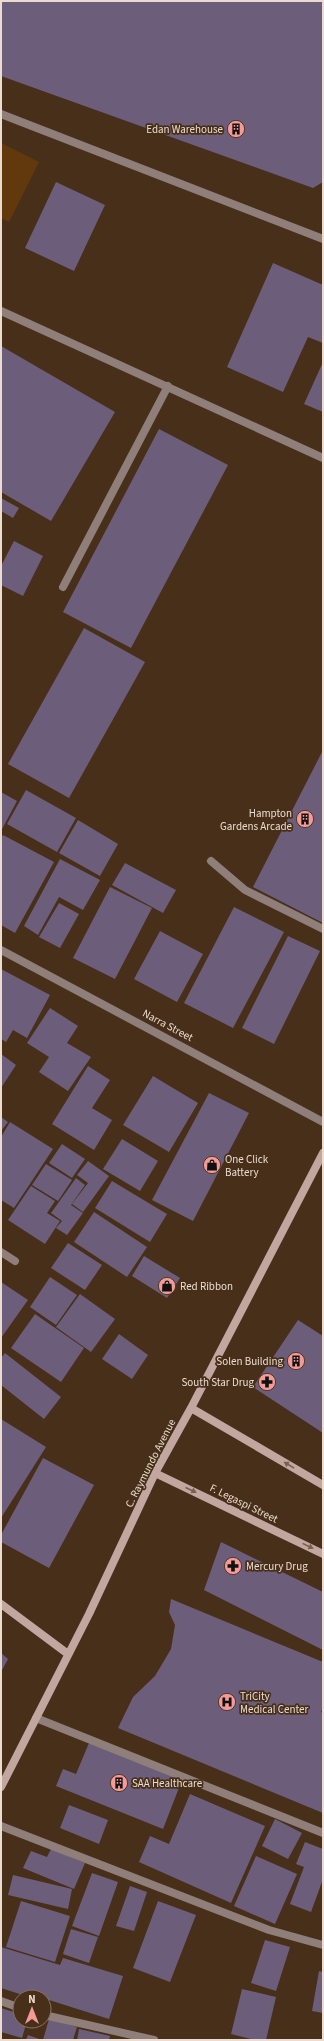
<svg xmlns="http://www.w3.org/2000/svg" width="324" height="2041" font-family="'Source Sans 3',sans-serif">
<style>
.green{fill:#62390d}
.building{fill:#6c5e7b}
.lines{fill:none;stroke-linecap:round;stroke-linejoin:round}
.service{stroke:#8f7e7a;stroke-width:8}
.minor{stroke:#8f7e7a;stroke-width:8}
.secondary{stroke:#c2a7a0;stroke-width:8}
.oneway{fill:#785f50}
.labels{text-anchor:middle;stroke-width:3.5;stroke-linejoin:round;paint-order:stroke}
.poi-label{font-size:11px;fill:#ecdccf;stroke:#472f1a;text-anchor:start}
.street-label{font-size:11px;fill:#ecdccf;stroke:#472f1a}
</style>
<rect width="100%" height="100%" fill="#472f1a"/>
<path class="green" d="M1 143 39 162 9 222 1 218Z"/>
<path class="building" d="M1 1H323V182L313 188 1 76Z
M56 182 105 205 74 271 25 248Z
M273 263 323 285V343L308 337 283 392 227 367Z
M1 346 115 412 51 521 1 492Z
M323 362V412L304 404Z
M159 429 228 465 131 648 63 612Z
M1 498 19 508 13 518 1 511Z
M14 541 43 556 23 596 1 585V566Z
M84 628 145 662 69 798 8 764Z
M323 750V923L253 887Z
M26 790 76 818 57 852 7 824Z
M1 792 17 801 1 831Z
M78 820 118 844 100 876 59 853Z
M3 835 54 862 15 933 1 925V838Z
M60 859 100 880 83 910 59 897 38 935 24 926Z
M125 863 176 890 163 913 112 885Z
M110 887 152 908 115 979 73 958Z
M59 903 79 914 60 948 39 937Z
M234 907 284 932 233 1028 184 1003Z
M160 931 203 954 177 1002 134 979Z
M288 936 320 951 274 1044 242 1028Z
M1 969 50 995 27 1038 13 1030 6 1042 1 1039Z
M50 1008 78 1026 67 1043 91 1057 68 1091 39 1072 49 1057 27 1043Z
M1 1054 16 1065 1 1088Z
M88 1066 110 1080 92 1108 112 1120 94 1150 52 1124Z
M153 1076 198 1103 169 1152 123 1125Z
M209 1093 249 1113 193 1221 152 1200Z
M1 1117 8 1122 1 1131Z
M10 1122 53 1149 14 1208 1 1200V1137Z
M122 1139 158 1161 140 1191 103 1169Z
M62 1144 85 1159 72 1178 49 1163Z
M88 1161 109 1176 83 1212 72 1204 88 1183 77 1175Z
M46 1164 72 1180 58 1201 32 1185Z
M76 1178 85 1185 71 1205 83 1213 67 1235 56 1228 62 1221 51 1213Z
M112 1181 167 1214 150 1242 95 1208Z
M31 1186 55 1201 47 1213 60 1221 45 1244 8 1220Z
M94 1212 147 1247 127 1277 74 1242Z
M68 1243 102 1265 85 1290 51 1268Z
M144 1256 180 1278 167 1298 132 1276Z
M50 1277 77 1295 56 1325 30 1307Z
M1 1282 28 1300 1 1338Z
M80 1294 115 1319 91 1352 56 1327Z
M35 1314 84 1348 61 1382 11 1348Z
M298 1320 323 1336V1433L253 1387Z
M119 1334 148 1355 132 1379 102 1359Z
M5 1353 61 1397 44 1419 1 1385V1358Z
M1 1419 46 1447 1 1518Z
M43 1458 94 1485 49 1568 1 1542V1535Z
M221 1542 323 1592V1650L204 1590Z
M171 1599 323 1662V1708L321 1712 323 1713V1813L118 1728 133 1697 155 1676 171 1649 175 1625 169 1612Z
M1 1653 8 1659 1 1672Z
M89 1743 182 1780 163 1829 56 1786 63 1769 76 1774Z
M190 1794 265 1826 231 1903 139 1862 150 1836 169 1844Z
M69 1805 108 1820 99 1844 60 1828Z
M275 1819 302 1833 288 1859 262 1846Z
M305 1842 323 1849V1879L311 1912 290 1904 304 1867 296 1864Z
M51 1849 85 1863 74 1889 23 1868 31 1851 47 1857Z
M256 1856 297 1874 275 1924 234 1906Z
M92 1873 118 1882 99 1936 72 1926Z
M13 1875 72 1889 68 1909 8 1895Z
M130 1886 147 1892 134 1931 116 1926Z
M21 1901 70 1916 55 1962 6 1947Z
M158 1901 196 1915 170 1982 133 1968Z
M71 1929 98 1937 89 1963 63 1954Z
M265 1940 290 1947 276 1991 251 1983Z
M1 1947 60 1965 63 1958 123 1976 109 2019 49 2000 48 2003 44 2002V1997H29L1 1988Z
M319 1971 323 1972V2013L312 2011Z
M242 1989 276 1997 266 2040H255L231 2034Z
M1 2008 20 2014V2021H27L22 2038 1 2032Z
M49 2019 77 2027 73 2040H43Z
M79 2029 110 2036 109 2040H77Z
M28 2035 42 2040H26Z"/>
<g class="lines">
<path class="service" d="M1 114 323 239
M1 311 323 458
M63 587 168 386
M211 861 245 890 323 929
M36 1718 323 1833
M1 1826 269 1930 323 1945
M1 2001 20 2008
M44 2015 154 2040"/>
<path class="minor" d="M1 950 323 1122
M1 1252 15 1261"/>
<path class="secondary" d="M191 1408 323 1485
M155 1473 323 1554
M1 1604 68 1654
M1 1787 89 1614 155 1473 191 1408 323 1153"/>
</g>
<defs><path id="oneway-solid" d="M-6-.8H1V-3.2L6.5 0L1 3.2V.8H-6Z"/></defs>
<g class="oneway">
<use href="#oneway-solid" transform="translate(289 1465) rotate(-149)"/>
<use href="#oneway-solid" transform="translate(191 1490) rotate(25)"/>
<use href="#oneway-solid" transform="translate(308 1546) rotate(26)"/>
</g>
<defs>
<symbol id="building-disc" viewBox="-11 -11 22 22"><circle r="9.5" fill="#f59b97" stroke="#472f1a"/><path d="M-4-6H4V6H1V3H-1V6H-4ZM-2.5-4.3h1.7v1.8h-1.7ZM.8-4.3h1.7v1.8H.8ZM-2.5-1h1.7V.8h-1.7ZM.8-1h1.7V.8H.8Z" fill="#111"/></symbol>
<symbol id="shop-disc" viewBox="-11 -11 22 22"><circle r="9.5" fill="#f59b97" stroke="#472f1a"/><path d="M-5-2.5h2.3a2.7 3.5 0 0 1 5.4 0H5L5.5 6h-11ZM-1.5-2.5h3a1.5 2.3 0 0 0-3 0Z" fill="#111"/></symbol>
<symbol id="pharmacy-disc" viewBox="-11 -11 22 22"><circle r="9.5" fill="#f59b97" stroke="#472f1a"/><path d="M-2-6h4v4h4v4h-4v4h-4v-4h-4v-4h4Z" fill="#111"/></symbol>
<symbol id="hospital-disc" viewBox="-11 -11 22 22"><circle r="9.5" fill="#f59b97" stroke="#472f1a"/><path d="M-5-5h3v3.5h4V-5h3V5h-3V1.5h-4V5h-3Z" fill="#111"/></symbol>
</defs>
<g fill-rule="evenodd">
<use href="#building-disc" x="226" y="119" width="20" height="20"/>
<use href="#building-disc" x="295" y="809" width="20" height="20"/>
<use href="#shop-disc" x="202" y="1155" width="20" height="20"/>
<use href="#shop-disc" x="157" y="1276" width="20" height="20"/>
<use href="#building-disc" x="286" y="1351" width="20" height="20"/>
<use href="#pharmacy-disc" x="257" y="1372" width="20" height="20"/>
<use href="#pharmacy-disc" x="223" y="1556" width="20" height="20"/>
<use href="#hospital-disc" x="217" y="1692" width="20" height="20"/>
<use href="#building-disc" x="109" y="1773" width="20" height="20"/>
</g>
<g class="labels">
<g class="poi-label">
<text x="223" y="133" text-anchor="end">Edan Warehouse</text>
<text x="292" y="817" text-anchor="end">Hampton<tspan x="292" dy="13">Gardens Arcade</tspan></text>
<text x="225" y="1163">One Click<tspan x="225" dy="13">Battery</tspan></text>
<text x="180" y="1290">Red Ribbon</text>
<text x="283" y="1365" text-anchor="end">Solen Building</text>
<text x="254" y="1386" text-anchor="end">South Star Drug</text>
<text x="246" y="1570">Mercury Drug</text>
<text x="240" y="1700">TriCity<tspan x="240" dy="13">Medical Center</tspan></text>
<text x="132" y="1787">SAA Healthcare</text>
</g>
<g class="street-label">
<text transform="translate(168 1025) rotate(28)" y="4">Narra Street</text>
<text transform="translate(150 1463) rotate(-63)" y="4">C. Raymundo Avenue</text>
<text transform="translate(244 1503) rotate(26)" y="4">F. Legaspi Street</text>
</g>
</g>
<rect width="324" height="2041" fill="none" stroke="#ecdccf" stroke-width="4"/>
<g transform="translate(32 2009)"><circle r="19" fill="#472f1a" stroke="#897462"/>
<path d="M0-3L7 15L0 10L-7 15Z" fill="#f59b97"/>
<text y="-6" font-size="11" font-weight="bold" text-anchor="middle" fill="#ecdccf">N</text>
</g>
</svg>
